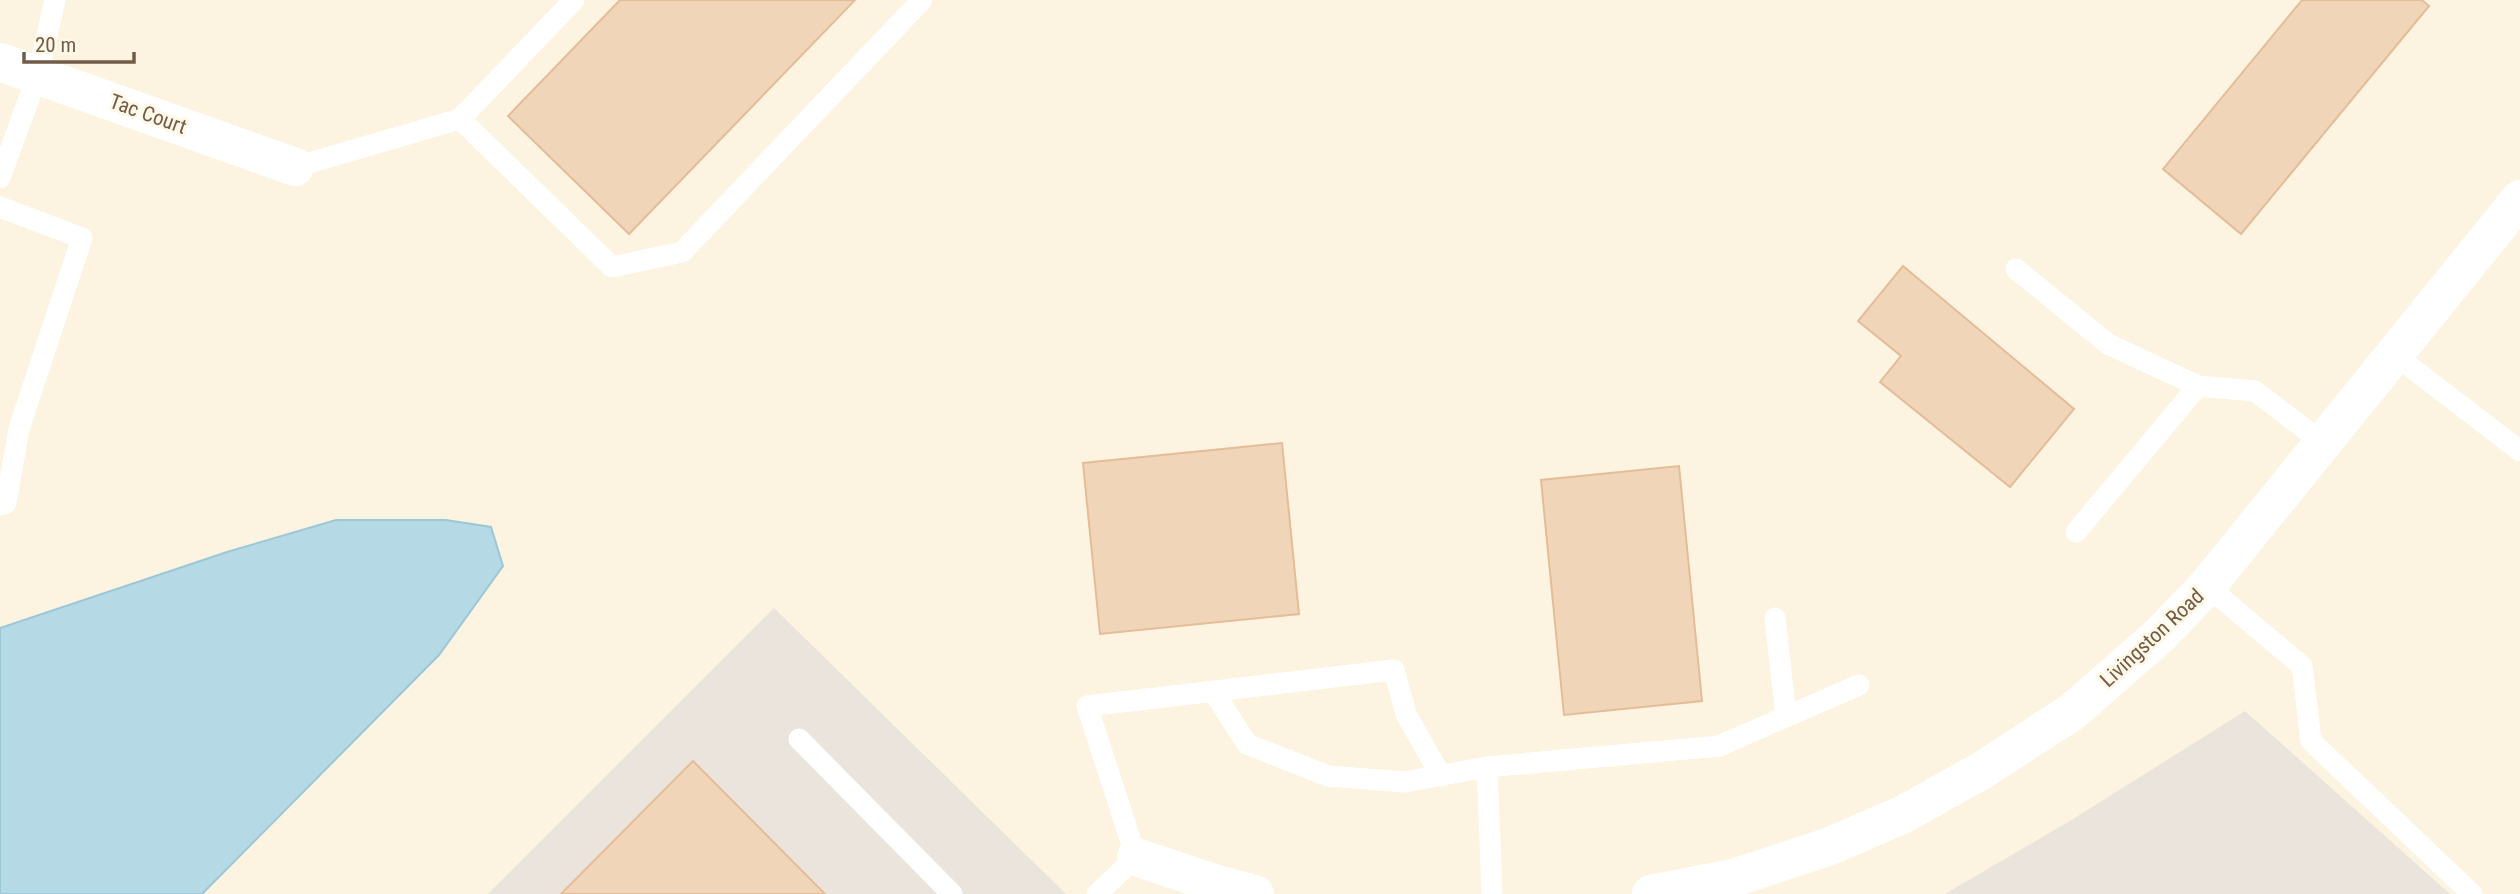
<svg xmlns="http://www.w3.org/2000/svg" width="2520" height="894" font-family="'Roboto Condensed',sans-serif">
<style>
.industrial{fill:#eae4dc}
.water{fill:#b5d9e5;stroke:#9cc7d7;stroke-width:2}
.building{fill:#f1d5b8;stroke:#e4bd98;stroke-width:2}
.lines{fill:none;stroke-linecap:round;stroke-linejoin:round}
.lane{stroke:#fff;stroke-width:21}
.street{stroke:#fff;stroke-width:38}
.labels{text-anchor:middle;stroke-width:6;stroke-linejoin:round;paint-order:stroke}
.street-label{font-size:21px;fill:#725c48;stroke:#fff8e6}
</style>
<rect width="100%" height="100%" fill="#fcf4e0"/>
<path class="industrial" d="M774 608 1066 894H488Z
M2245 711 2450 894H1945L2070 821Z"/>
<path class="water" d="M336 520H446L491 527 503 566 439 655 202 894H0V628L227 552Z"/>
<path class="building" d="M620 0H855L629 234 508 116Z
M2302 0H2422L2429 6 2241 234 2163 169Z
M1903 266 2074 409 2010 487 1880 382 1901 356 1858 321Z
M1282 443 1299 614 1100 634 1083 463Z
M1679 466 1702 701 1564 715 1541 480Z
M693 761 825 894H561Z"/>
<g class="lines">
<path class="lane" d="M460 119 612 267 682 252 922 0
M295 167 460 119 574 0
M0 178 38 74 55 0
M0 207 82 238 19 429 6 503 0 505
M2016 269 2108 344 2198 386 2255 391 2323 443
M2395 355 2520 451
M2076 532 2198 386
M2207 586 2302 666 2311 741 2472 894
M1775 618 1786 716
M1213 691 1247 744 1328 776 1404 782 1487 767
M799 739 952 894
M1097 894 1136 857 1087 706 1394 670 1406 714 1441 776
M1492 894 1487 767 1719 746 1859 685"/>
<path class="street" d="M0 62 295 167
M1136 857 1217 884 1255 894
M1651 894 1733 878 1828 847 1904 814 1981 771 2072 712 2160 635 2207 586 2520 199"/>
</g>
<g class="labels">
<g class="street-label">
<text transform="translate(148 114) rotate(20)" y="7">Tac Court</text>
<text transform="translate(2152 638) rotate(-43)" y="7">Livingston Road</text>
</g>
</g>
<path d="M24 52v10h110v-10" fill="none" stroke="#725c48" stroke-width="3.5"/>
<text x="35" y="52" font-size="21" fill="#725c48" stroke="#fff8e6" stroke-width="5" paint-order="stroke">20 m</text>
</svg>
